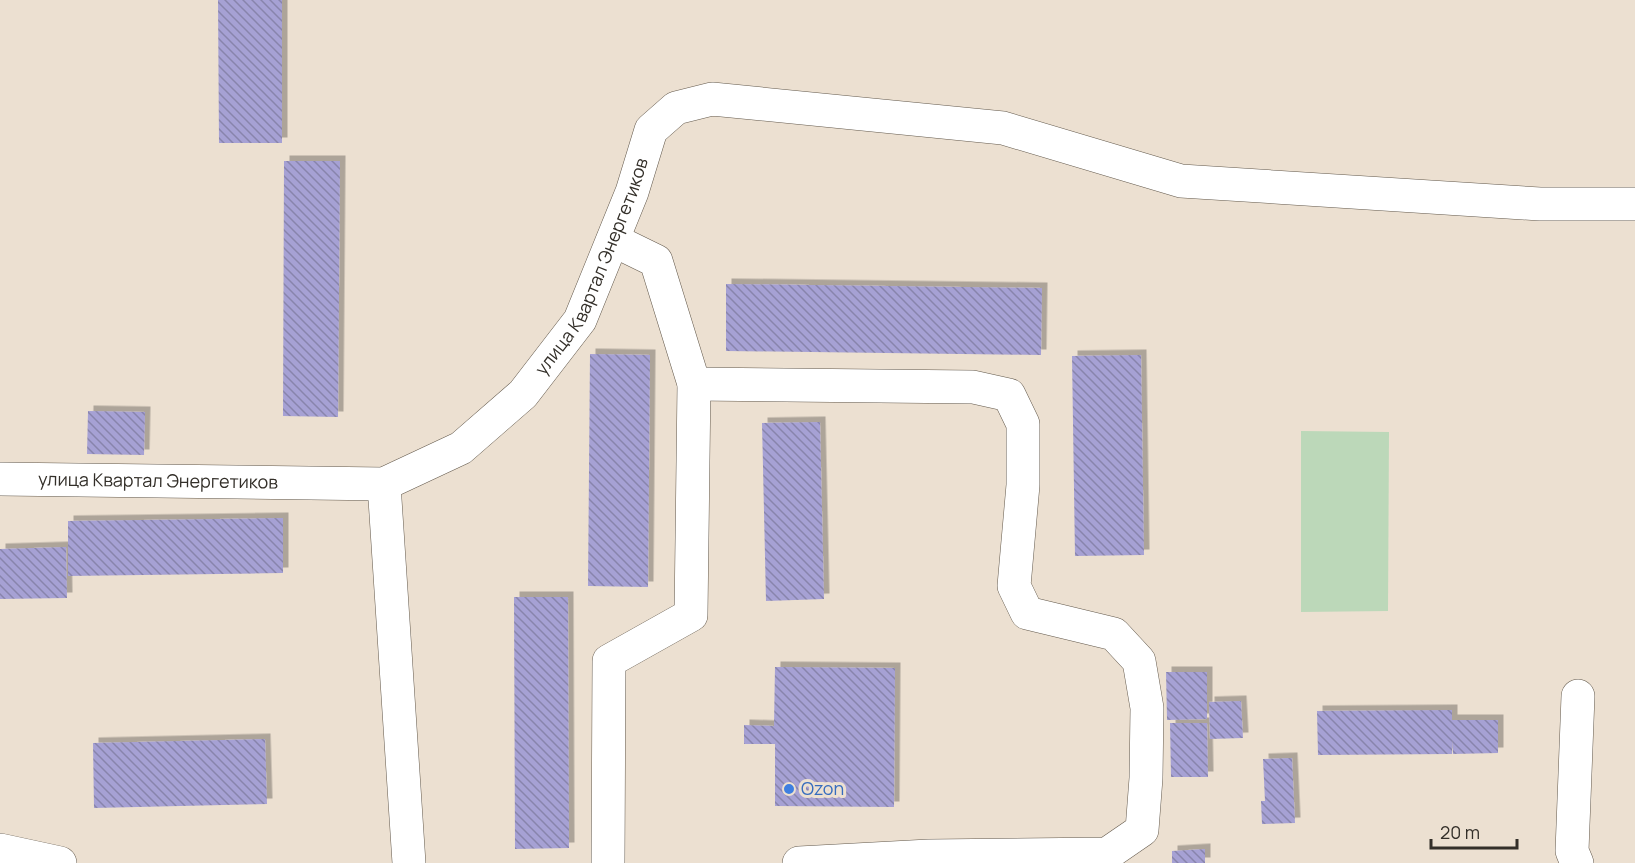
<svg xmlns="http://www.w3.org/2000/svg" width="1635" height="863" font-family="Manrope,sans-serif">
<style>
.pitch{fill:#bcd8b9}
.building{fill:url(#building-back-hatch);filter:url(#shadow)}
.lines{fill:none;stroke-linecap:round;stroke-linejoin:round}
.minor-casing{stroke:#63594c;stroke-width:34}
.minor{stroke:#fff;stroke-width:33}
.shop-dot{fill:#3f7fe0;stroke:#ece0d1;stroke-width:2}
.labels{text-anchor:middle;stroke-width:6;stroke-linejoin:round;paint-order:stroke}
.street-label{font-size:18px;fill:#332f29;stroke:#ece0d1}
.shop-label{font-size:18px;fill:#366cbe;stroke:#ece0d1;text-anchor:start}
</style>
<defs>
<pattern id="building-back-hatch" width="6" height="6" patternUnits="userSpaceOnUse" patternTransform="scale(1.5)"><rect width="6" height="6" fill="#a6a1d4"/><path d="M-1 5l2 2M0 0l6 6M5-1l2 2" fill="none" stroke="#8884ac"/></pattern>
<filter id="shadow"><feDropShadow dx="5.5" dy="-5.5" stdDeviation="0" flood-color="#0004"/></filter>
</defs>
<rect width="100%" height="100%" fill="#ece0d1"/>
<path class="pitch" d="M1301 431 1389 432 1388 611 1301 612Z"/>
<path class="building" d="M218 0H282V143H219Z
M284 161H340L338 417 283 416Z
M726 284 1042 288 1041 355 726 351Z
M590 354 650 355 648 587 588 586Z
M1141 355 1144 555 1075 556 1072 356Z
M88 411 145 412 144 455 87 454Z
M820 422 824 599 766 601 762 423Z
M283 518V573L68 576V521Z
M66 547 67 598 0 599V549Z
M514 597H568L569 848 515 849Z
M775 667 895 668 894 807 775 806V744H744V725L774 726Z
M1166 672H1207V719L1167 720Z
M1241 701 1243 738 1210 739 1209 702Z
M1452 710V720H1498V753L1453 754 1452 740V754L1318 755 1317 711Z
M1170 723H1207L1208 777H1171Z
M265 739 267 804 94 808 93 743Z
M1292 758 1295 823 1262 824 1261 801H1265L1263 759Z
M1205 849V863H1172V851Z"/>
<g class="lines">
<defs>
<g id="minor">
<path d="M694 384 973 387 1009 395 1023 424V485L1014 586 1027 613 1114 634 1139 661 1147 708 1146 778 1142 830 1107 854 929 856 799 863"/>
<path id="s1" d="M0 479 384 484 461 448 523 394 580 320 632 192 651 130 676 108 712 99 1003 128 1181 181 1540 204H1635"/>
<path d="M384 484 409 863"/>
<path d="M0 850 60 863"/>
<path d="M608 863 609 661 691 615 694 384 656 261 613 240"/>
<path d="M1577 863 1572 851 1578 696"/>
</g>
</defs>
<use href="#minor" class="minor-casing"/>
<use href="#minor" class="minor"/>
</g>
<circle class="shop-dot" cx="789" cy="789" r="6"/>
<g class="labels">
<g class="street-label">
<text dy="6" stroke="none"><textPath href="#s1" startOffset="698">улица Квартал Энергетиков</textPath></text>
<text dy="6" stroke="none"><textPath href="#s1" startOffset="158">улица Квартал Энергетиков</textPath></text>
</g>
<g class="shop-label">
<text x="801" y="795">Ozon</text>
</g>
</g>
<path d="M1431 839v9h86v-9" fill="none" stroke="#332f29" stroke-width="3"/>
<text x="1440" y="839" font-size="18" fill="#332f29" stroke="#ece0d1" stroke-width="4.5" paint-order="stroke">20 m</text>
</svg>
